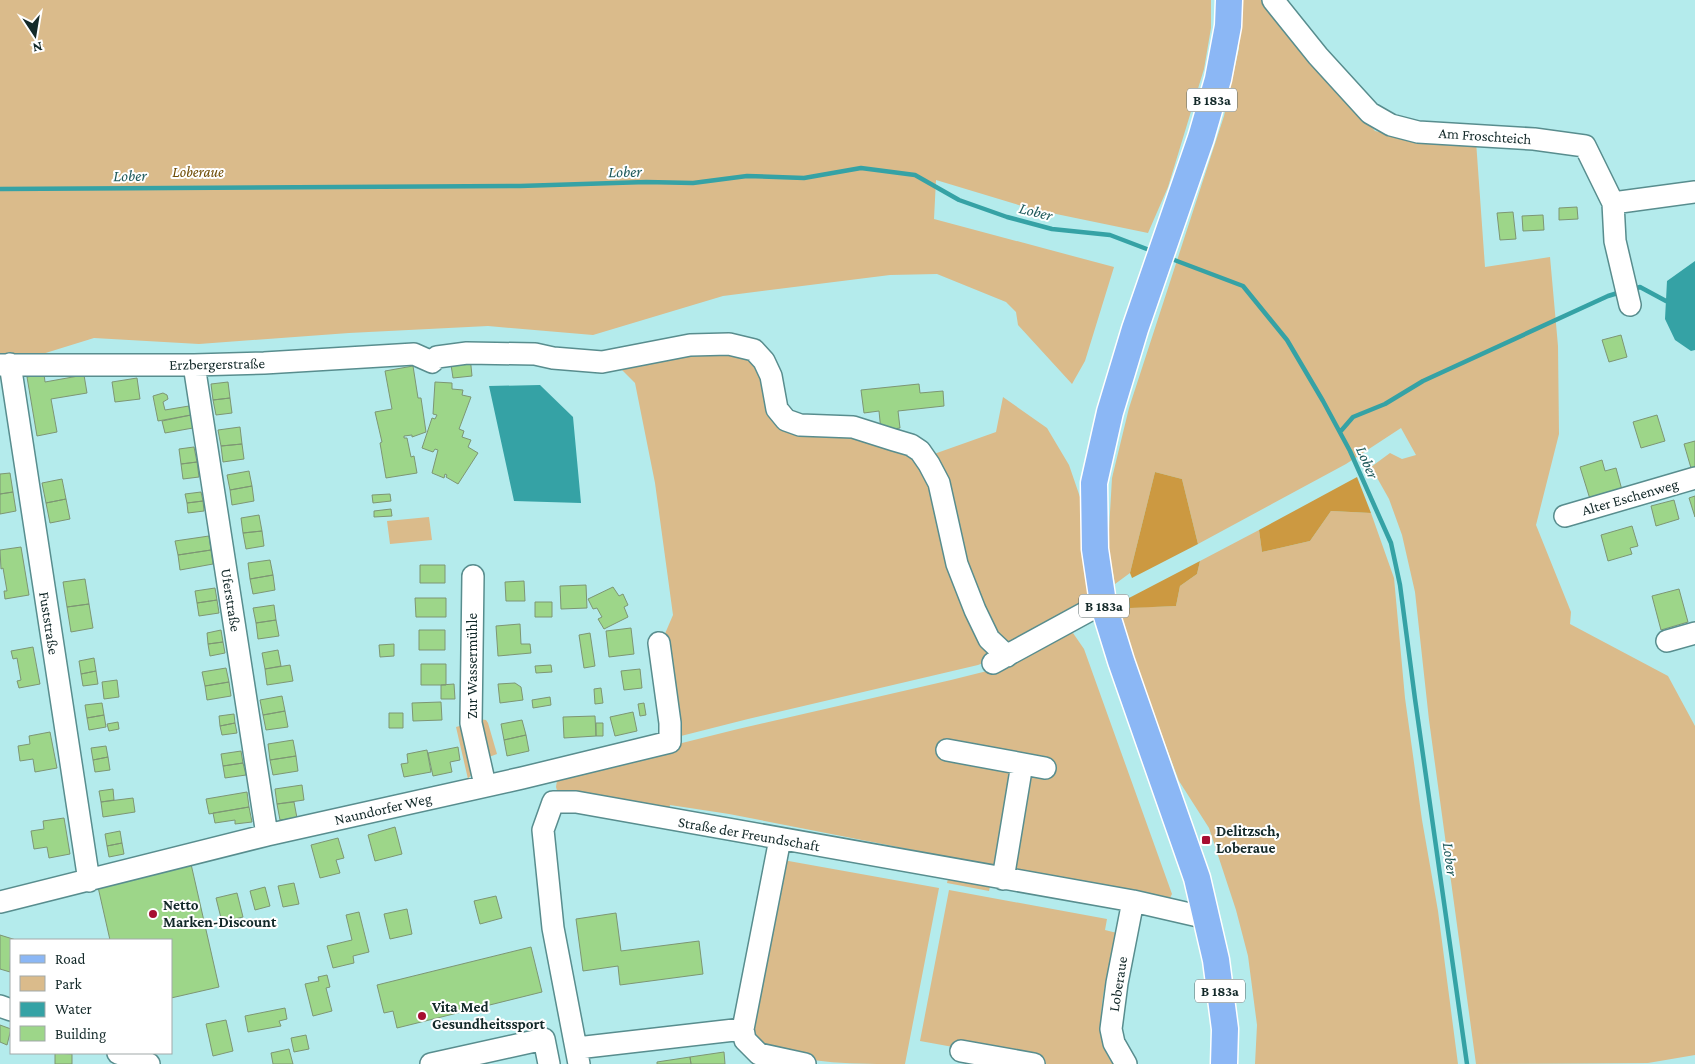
<svg xmlns="http://www.w3.org/2000/svg" width="1695" height="1064" font-family="'Crimson Pro',serif">
<style>
.green{fill:#dabb8b}
.forest{fill:#cc9941}
.water{fill:#35a2a5}
.lines{fill:none;stroke-linecap:round;stroke-linejoin:round}
.stream{stroke:#35a2a5;stroke-width:4.5}
.building{fill:#9dd689;stroke:#7d9674}
.minor-casing{stroke:#588d8e;stroke-width:24}
.major-casing{stroke:#fff;stroke-width:29}
.minor{stroke:#fff;stroke-width:21}
.major{stroke:#8bb7f5;stroke-width:26}
.poi-dot{fill:#a70e31;stroke:#fff;stroke-width:2}
.labels{text-anchor:middle;stroke-width:4;stroke-linejoin:round;paint-order:stroke}
.shield{fill:#fff;stroke:#5a6969;stroke-width:1}
.shield-label{font-size:14px;font-weight:bold;fill:#132929}
.street-label{font-size:15px;fill:#132929;stroke:#fff}
.park-label{font-size:15px;font-style:italic;fill:#6e4b04;stroke:#fff}
.poi-label{font-size:15px;font-weight:bold;fill:#132929;stroke:#fff;text-anchor:start}
.water-label{font-size:16px;font-style:italic;fill:#1e5a5b;stroke:#fff}
</style>
<rect width="100%" height="100%" fill="#b4ebec"/>
<path class="green" d="M0 0H1211V28L1204 69 1168 187 1148 233 1032 209 936 180 934 219 1114 267 1085 361 1072 384 1018 325 1016 312 1006 302 937 274 890 275 723 296 593 335 488 326 349 333 199 344 94 338 10 364 0 365Z
M1238 0H1263L1375 131 1432 143 1476 141 1485 267 1550 257 1558 346 1559 434 1536 525 1571 612 1570 624 1668 676 1695 726V1055L1648 1063 1476 1064 1429 720 1415 592 1402 535 1389 499 1371 467 1390 453 1402 459 1416 455 1401 428 1346 464 1198 544 1182 479 1155 472 1130 573 1115 584 1108 547 1112 478 1129 408 1224 116 1239 48Z
M694 348 757 359 772 409 849 432 934 454 996 432 1003 397 1047 428 1069 465 1081 500 1083 551 1091 597 1078 608 995 658 978 665 748 719 681 736 676 732 664 636 673 615 655 483 635 383 619 367Z
M1331 511 1371 513 1394 578 1405 698 1422 820 1438 911 1458 1064H1255L1257 1025 1248 956 1236 910 1209 828 1179 781 1134 661 1118 608 1176 606 1180 586 1197 574 1200 561 1259 530 1262 552 1310 541Z
M429 517 432 540 390 544 387 521Z
M1073 633 1084 649 1172 894 1169 900 729 814 670 805 668 814 558 794 556 787 558 774 738 729 951 680 1007 666 1048 642Z
M479 719 486 720 488 723 497 754 489 757Z
M467 724 475 770 468 779 456 727Z
M783 860 939 888 905 1064C854 1064 807 1064 759 1048L750 1025Z
M949 874 991 882 989 891 947 883Z
M949 890 1107 919 1105 930 1117 933C1109 970 1088 1032 1113 1064H1047L920 1041Z"/>
<path class="forest" d="M1155 472 1182 479 1198 544 1132 578 1130 573Z
M1357 477 1371 513 1331 511 1310 541 1262 552 1259 530Z
M1200 561 1197 574 1180 586 1176 606 1130 608 1129 598Z"/>
<path class="water" d="M1695 261V350L1691 351 1675 340 1665 319 1667 281Z
M540 385 573 417 581 503 514 501 489 386Z"/>
<g class="lines">
<path class="stream" d="M0 189 520 186 646 182 693 183 747 176 804 178 861 168 915 175 959 200 1007 217 1052 229 1110 235 1152 251
M1169 258 1243 286 1287 340 1323 401 1350 451 1391 543 1400 585 1415 699 1467 1064
M1631 290 1640 287 1666 301
M1340 432 1353 417 1385 404 1423 381 1608 296 1621 292"/>
</g>
<path class="building" d="M1577 207 1578 219 1559 220V208Z
M1513 212 1516 239 1500 240 1497 213Z
M1543 215 1544 230 1523 231 1522 216Z
M1621 335 1627 357 1609 362 1602 340Z
M470 356 472 376 453 378 450 358Z
M413 366 418 398H421L426 432 412 437V435L404 436V438H407L411 457 414 456 417 473 386 478 380 443 382 442 375 412 392 409 385 371Z
M44 374 45 382 84 375 87 393 51 399 57 432 37 436 27 377Z
M137 378 140 399 115 402 112 382Z
M228 382 230 398 213 400 211 384Z
M435 382 452 383V389L463 390 462 395 471 397 459 429 464 431 462 437 471 440 468 447 478 453 458 484 446 477 447 475 445 474 444 478 432 473 438 450 435 449 433 452 422 448 432 418 435 419 437 415 433 414Z
M919 384 920 393 943 391 944 406 898 411 900 428 881 431 879 411 864 413 861 390Z
M163 393 167 395 168 399 163 402 165 410 189 406 191 415 158 421 153 396Z
M230 398 232 413 216 415 213 400Z
M191 415 193 428 165 433 162 421Z
M1657 415 1665 441 1641 448 1633 422Z
M240 427 242 444 221 446 218 430Z
M1695 441V467L1691 468 1684 444Z
M242 444 244 459 223 462 221 446Z
M194 447 197 462 181 464 179 449Z
M1602 460 1605 471 1616 468 1622 490 1590 499 1580 467Z
M197 462 199 477 183 479 181 464Z
M249 471 252 486 230 490 227 475Z
M10 473 13 492 0 494V474Z
M62 479 66 499 46 503 42 483Z
M252 486 254 501 232 505 230 490Z
M13 492 16 511 0 514V494Z
M201 492 203 501 187 503 185 494Z
M390 494 391 501 373 503 372 495Z
M1695 496V517L1689 498Z
M66 499 70 519 50 523 46 503Z
M1674 500 1679 519 1656 526 1651 506Z
M203 501 204 511 188 513 187 503Z
M391 509 392 516 374 517V511Z
M259 515 262 531 243 533 241 518Z
M1632 526 1638 546 1630 548 1632 554 1608 561 1601 535Z
M262 531 264 546 246 549 243 533Z
M209 536 211 550 178 555 175 541Z
M21 547 29 595 5 599 4 591H7L3 568 1 569 0 550Z
M211 550 213 564 180 570 178 555Z
M270 560 273 575 250 579 248 563Z
M420 565H445V583H420Z
M273 575 275 590 253 594 250 579Z
M85 579 89 604 67 607 63 582Z
M524 581 525 601H506L505 582Z
M586 585 587 608 561 609 560 586Z
M613 587 619 596 623 594 628 605 624 607 628 617 604 629 598 619 602 617 597 608 593 609 588 599Z
M215 588 217 600 197 603 195 591Z
M1679 589 1688 622 1661 630 1652 596Z
M415 598H446V617H416Z
M217 600 219 613 199 616 197 603Z
M535 602H552V617H535Z
M89 604 93 628 71 632 67 607Z
M274 605 276 620 256 623 253 608Z
M276 620 279 636 258 639 256 623Z
M520 624 521 644H530L531 653 498 656 496 626Z
M631 628 634 654 609 657 606 631Z
M221 630 223 642 208 644 207 633Z
M419 630H445V650H419Z
M590 633 595 666 584 668 579 635Z
M223 642 225 653 210 656 208 644Z
M394 644V656L380 657 379 645Z
M33 647 40 684 19 688 17 681 21 680 17 658 13 659 11 651Z
M278 650 281 666 265 669 262 653Z
M94 658 96 671 81 674 79 661Z
M421 664H446V685H421Z
M290 665 293 681 267 685 265 669Z
M551 665 552 672 536 673 535 666Z
M226 668 229 682 205 686 202 672Z
M640 669 642 688 624 690 621 671Z
M96 671 98 684 83 686 81 674Z
M117 680 119 697 104 699 102 682Z
M229 682 231 696 207 700 205 686Z
M515 683 521 687 523 700 500 703 498 684Z
M454 684 455 699H441V685Z
M601 688 603 703 595 704 594 689Z
M282 696 285 711 263 715 260 700Z
M550 697 551 705 533 708 532 700Z
M441 702 442 720 413 721 412 703Z
M102 703 104 715 87 718 85 705Z
M644 703 646 715 640 716 638 704Z
M285 711 288 727 266 730 263 715Z
M633 712 637 731 615 736 610 717Z
M389 713H403V728H389Z
M234 714 235 723 220 726 219 716Z
M104 715 106 727 89 730 87 718Z
M595 716 596 736 564 738 563 717Z
M522 720 526 735 504 740 501 724Z
M118 722 119 729 109 731 107 724Z
M235 723 237 733 222 735 220 726Z
M596 723H603V736H596Z
M50 732 57 768 35 772 33 759 20 761 18 746 30 744 29 736Z
M526 735 529 751 507 756 504 740Z
M293 740 296 756 270 760 268 744Z
M106 746 108 757 93 760 91 748Z
M458 747 460 760 450 762 452 772 433 776 428 753Z
M427 750 431 772 404 777 401 764 408 763 407 754Z
M241 751 243 763 223 766 221 754Z
M296 756 298 771 273 775 270 760Z
M108 757 110 770 95 772 93 760Z
M243 763 246 775 225 778 223 766Z
M302 785 304 800 277 804 275 789Z
M113 789 114 800 101 802 99 791Z
M247 792 249 807 209 814 206 799Z
M133 798 135 812 103 817 101 802Z
M294 802 297 818 280 820 277 804Z
M249 807 252 822 235 824V820L215 823 213 813Z
M64 818 70 854 49 858 47 847 34 849 31 831 44 829 43 821Z
M395 827 402 854 375 861 368 835Z
M120 831 122 843 107 846 105 834Z
M338 838 344 858 336 860 340 873 320 878 311 845Z
M122 843 124 854 109 857 107 846Z
M191 864 219 987 171 998V940H110L98 887Z
M294 883 299 904 283 907 278 886Z
M265 887 270 906 255 910 250 891Z
M237 893 243 917 222 922 216 898Z
M496 896 502 918 480 924 474 901Z
M407 909 412 934 390 939 384 914Z
M359 912 369 952 353 956 354 963 333 968 327 946 352 940 346 915Z
M616 913 621 951 699 941 703 974 620 985 618 966 583 971 576 919Z
M0 935 16 940H11L10 972 0 969Z
M531 947 542 992 397 1028 393 1011 384 1013 377 985Z
M327 975 330 987 326 988 332 1011 313 1016 305 984 319 981 318 977Z
M285 1008 287 1019 279 1021 281 1026 248 1032 245 1016Z
M226 1020 233 1051 213 1056 206 1024Z
M0 1025 11 1029 7 1045 0 1042Z
M306 1035 309 1049 294 1052 291 1038Z
M289 1049 293 1064H273L271 1053Z
M724 1052 725 1064H691L690 1057Z
M55 1053 72 1054V1064H55Z
M690 1057 691 1064H657V1062Z"/>
<g class="lines">
<defs>
<path id="minor" d="M1273 0 1318 56 1370 113 1391 125 1418 132 1534 139 1585 146 1613 203 1615 241 1630 305
M1613 203 1695 192
M10 364 89 881
M0 365H194L264 363 414 354 432 362 437 357 467 353 535 354 553 358 602 362 690 345 729 344 754 350 764 361 771 376 777 409 786 420 800 425 853 427 894 440 911 445 920 451 929 464 939 483 957 564 975 610 989 639 1007 656
M194 365 267 835
M1565 516 1695 478
M473 576 471 723 485 785
M1667 641 1695 633
M993 663 1103 603
M947 750 1045 768
M780 839 743 1029 745 1040 759 1054 805 1064
M1003 879 1022 764
M0 902 267 835 522 778 670 742V723L659 643
M0 1006 11 1010
M577 1048 743 1029
M961 1051 1034 1064
M118 1053 149 1064
M431 1064 544 1039 549 1064
M579 1064 553 928 543 830 553 802H576L1133 901 1207 918
M1126 1064 1114 1043 1111 1029 1117 983 1133 901"/>
<path id="major" d="M1224 1064 1225 1029 1216 960 1197 878 1121 661 1103 603 1095 549 1094 483 1110 412 1135 329 1201 138 1218 79 1228 26 1229 0"/>
</defs>
<use href="#minor" class="minor-casing"/>
<use href="#major" class="major-casing"/>
<use href="#minor" class="minor"/>
<use href="#major" class="major"/>
</g>
<g class="poi-dot">
<rect x="1201" y="835" width="10" height="10" rx="2.5"/>
<circle cx="153" cy="914" r="5"/>
<circle cx="422" cy="1016" r="5"/>
</g>
<g class="labels">
<g class="shield">
<rect x="1187" y="88.5" width="50" height="23" rx="4"/>
<rect x="1079" y="594.5" width="50" height="23" rx="4"/>
<rect x="1195" y="979.5" width="50" height="23" rx="4"/>
</g>
<g class="shield-label">
<text x="1212" y="105">B 183a</text>
<text x="1104" y="611">B 183a</text>
<text x="1220" y="996">B 183a</text>
</g>
<g class="street-label">
<text transform="translate(1485 136) rotate(4)" y="5">Am Froschteich</text>
<text transform="translate(217 364) rotate(-1)" y="5">Erzbergerstraße</text>
<text transform="translate(1630 497) rotate(-16)" y="5">Alter Eschenweg</text>
<text transform="translate(231 600) rotate(81)" y="5">Uferstraße</text>
<text transform="translate(49 623) rotate(81)" y="5">Fuststraße</text>
<text transform="translate(472 666) rotate(-90)" y="5">Zur Wassermühle</text>
<text transform="translate(383 809) rotate(-13)" y="5">Naundorfer Weg</text>
<text transform="translate(749 834) rotate(10)" y="5">Straße der Freundschaft</text>
<text transform="translate(1118 984) rotate(-81)" y="5">Loberaue</text>
</g>
<g class="park-label">
<text x="198" y="177">Loberaue</text>
</g>
<g class="poi-label">
<text x="1216" y="836">Delitzsch,<tspan x="1216" dy="17">Loberaue</tspan></text>
<text x="163" y="910">Netto<tspan x="163" dy="17">Marken-Discount</tspan></text>
<text x="432" y="1012">Vita Med<tspan x="432" dy="17">Gesundheitssport</tspan></text>
</g>
<g class="water-label">
<text transform="translate(625 171) rotate(-1)" y="6">Lober</text>
<text transform="translate(130 175) rotate(-1)" y="6">Lober</text>
<text transform="translate(1036 211) rotate(14)" y="6">Lober</text>
<text transform="translate(1368 462) rotate(66)" y="6">Lober</text>
<text transform="translate(1451 859) rotate(82)" y="6">Lober</text>
</g>
</g>
<rect x="10" y="939" width="162" height="115" fill="#ffffff" stroke="#a1a9a9"/>
<rect x="20" y="955" width="25" height="8" fill="#8bb7f5" stroke="#a1a9a9"/>
<text x="55" y="964" font-size="15" fill="#132929">Road</text>
<rect x="20" y="976" width="25" height="15" fill="#dabb8b" stroke="#a1a9a9"/>
<text x="55" y="989" font-size="15" fill="#132929">Park</text>
<rect x="20" y="1002" width="25" height="15" fill="#35a2a5" stroke="#a1a9a9"/>
<text x="55" y="1014" font-size="15" fill="#132929">Water</text>
<rect x="20" y="1026" width="25" height="15" fill="#9dd689" stroke="#a1a9a9"/>
<text x="55" y="1039" font-size="15" fill="#132929">Building</text>
<g transform="translate(35 35) rotate(168)" stroke="#ffffff" stroke-width="4" paint-order="stroke">
<path d="M0-4L9 19L0 12L-9 19Z" fill="#132929"/>
<text y="-8" font-size="14" font-weight="bold" text-anchor="middle" fill="#132929">N</text>
</g>
</svg>
